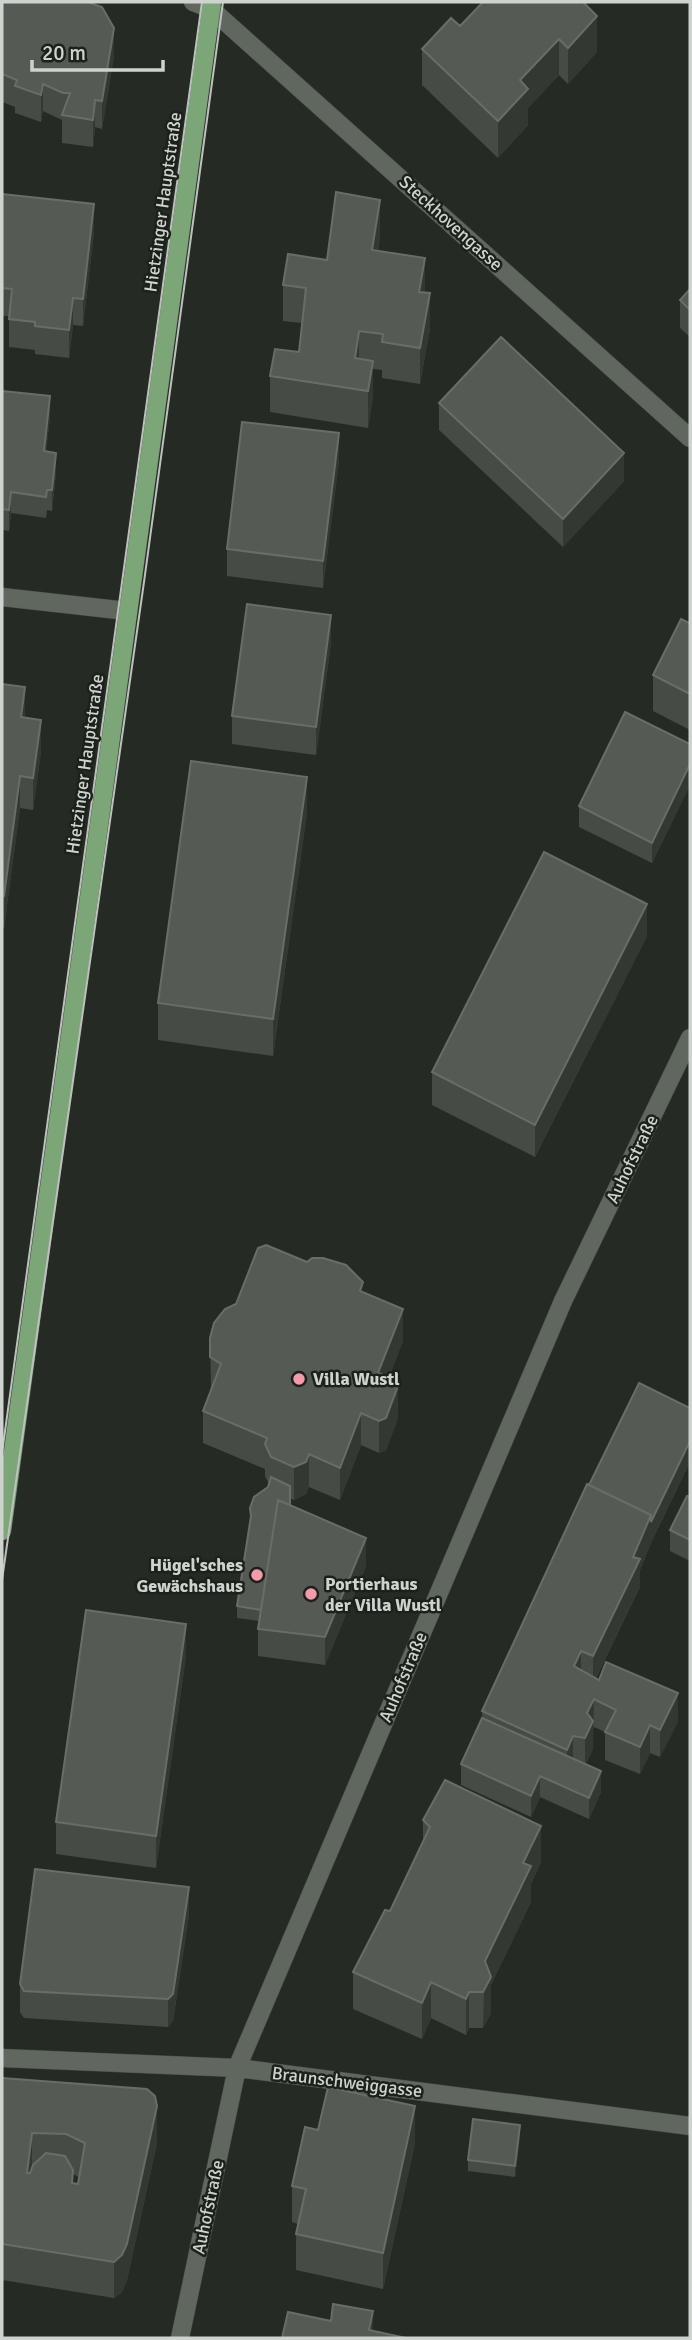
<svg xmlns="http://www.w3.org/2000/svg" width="692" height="2340" font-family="Signika,sans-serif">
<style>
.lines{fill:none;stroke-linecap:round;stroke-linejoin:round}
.minor-casing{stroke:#444943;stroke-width:19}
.major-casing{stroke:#444943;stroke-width:19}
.minor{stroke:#60675f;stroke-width:18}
.major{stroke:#7ca677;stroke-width:18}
.tram{stroke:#bdc1bd;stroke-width:2}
.wall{fill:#464c45;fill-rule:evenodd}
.shaded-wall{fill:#333932}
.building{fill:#555b54;stroke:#686e67;stroke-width:2;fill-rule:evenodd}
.poi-dot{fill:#f39aab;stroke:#1c211b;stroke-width:2.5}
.labels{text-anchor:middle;stroke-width:5;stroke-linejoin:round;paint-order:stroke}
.street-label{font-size:18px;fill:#cfd3cf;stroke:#1c211b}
.poi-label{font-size:18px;font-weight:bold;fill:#cfd3cf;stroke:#1c211b;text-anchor:start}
</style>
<rect width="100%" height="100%" fill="#252b24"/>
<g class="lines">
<defs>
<path id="minor" d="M193 2 211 9 690 438
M2 597 127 611
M2 2058 237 2068 690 2126
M180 2338 237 2068 563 1301 690 1038"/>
<path id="major" d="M2 1531 212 2"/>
</defs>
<use href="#minor" class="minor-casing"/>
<use href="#major" class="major-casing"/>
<use href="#minor" class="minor"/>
<use href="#major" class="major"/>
<path class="tram" d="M2 1453 202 2
M2 1580 144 582 223 2"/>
</g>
<path class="wall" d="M2 2 114 56 102 129 95 127 93 147 62 143V120L43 111 41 122 15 113V107L2 102Z
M483 2 597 52 568 84 559 75 528 108V125L498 158 422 85V49L460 26Z
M2 194 94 232 83 326 73 325 69 358 35 354V350L9 347V316H2Z
M380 236 378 251 425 292 430 329 420 384 382 378V370L373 369V397L368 428 270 412V376L299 352 302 323 283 321V285L327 260Z
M690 289V337L680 328V300Z
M2 391 50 417 46 451 56 473 52 511 47 510 46 518 11 513 9 531 2 530Z
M439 403 624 481 563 547 439 430Z
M339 461 323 588 227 576V549Z
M690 621V730L653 711V675Z
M331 643 316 755 232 744V716Z
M2 661 3 684 25 718 41 752 33 810 20 808 4 928H2Z
M690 744V785L652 863 579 827V806Z
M307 813 273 1056 158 1040V1003Z
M647 936 535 1157 432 1105V1072Z
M363 1292 403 1341 389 1377 398 1418 386 1450 379 1453 361 1445 340 1500 309 1487 306 1494 294 1500 290 1498V1505L366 1566 325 1665 258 1656V1629L259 1621 237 1618V1606L250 1522V1508L268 1487 269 1484 265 1476V1469L203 1443V1411L211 1390 210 1338Z
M690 1408V1462L651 1543 640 1570V1587L596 1678 678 1721 660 1757 650 1753 640 1774 605 1760V1732L594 1727 593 1729V1749L586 1764 601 1792 589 1819 540 1797 531 1817 461 1785V1764L482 1718V1711L589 1485Z
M690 1497V1561L670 1551V1530Z
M186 1656 156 1868 56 1854V1822Z
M423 1820 541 1862 531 1884V1902L491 1985V2013L483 2028H469L466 2035 431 2018 422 2039 353 2009V1972L390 1911 423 1842Z
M189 1915 173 2021 168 2027 24 2018 20 2012V1984Z
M2 2078 157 2143 127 2280 122 2292 114 2298 2 2280ZM73 2174 79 2177 78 2184 73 2183Z
M520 2136 515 2177 468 2171V2160Z
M415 2143 383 2289 296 2270V2234L298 2224 292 2222V2186Z"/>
<path class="shaded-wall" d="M597 16V52L568 84V48Z
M114 28V56L102 129V101Z
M559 39V75L528 108V125L498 158V121L520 80Z
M43 84V111L41 122V95Z
M95 100V127L93 147V120Z
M380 200V236L372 286V250Z
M94 204V232L83 326V299Z
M425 258V294L419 292Z
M430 293V329L420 384V348Z
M73 298V325L69 358V330Z
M359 331V367L355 358Z
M373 361V397L368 428V391Z
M50 396V417L44 472V451Z
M339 433V461L323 588V561Z
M56 453V473L52 511V490Z
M624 453V481L563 547V519Z
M11 492V513L9 531V510Z
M331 615V643L316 755V727Z
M25 687V719L21 717Z
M41 720V752L33 810V778Z
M690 764V785L652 863V843Z
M20 776V808L4 928V896Z
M307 777V813L273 1056V1019Z
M647 904V936L535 1157V1125Z
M403 1309V1341L378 1405V1373Z
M398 1386V1418L386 1450 379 1453V1421Z
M361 1413V1445L340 1500V1468Z
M690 1441V1462L651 1543 640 1570V1587L593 1683V1656L651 1515Z
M309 1454V1487L306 1494 294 1500V1467Z
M366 1538V1566L325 1665V1637Z
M186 1624V1656L156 1868V1836Z
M581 1651V1678L574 1666Z
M678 1693V1721L660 1757V1730Z
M594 1699 593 1749 585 1766V1738L587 1713Z
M650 1725V1753L640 1774V1747Z
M573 1736V1764L567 1778V1750Z
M601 1771V1792L589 1819V1798Z
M540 1776V1797L531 1817V1796Z
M541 1826V1862L531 1884V1902L491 1985V2013L483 2028 485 1961 523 1863Z
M189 1887V1915L173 2021 168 2027V1999Z
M431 1982V2018L422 2039V2003Z
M469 1992V2028L466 2035V1999Z
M157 2106V2143L127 2280 122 2292 114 2298V2262Z
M415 2106V2143L383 2289V2253Z
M520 2125V2136L515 2177V2166Z
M32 2133V2169L27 2209V2173Z
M373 2311V2338L369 2330Z"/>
<path class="building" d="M2 2H87L102 7 114 28 102 101 95 100 93 120 62 115 70 93H63L43 84 41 95 15 86 17 80 2 74Z
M483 2H583L597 16 568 48 559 39 520 80 528 89 498 121 422 49 451 18 460 26Z
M336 192 380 200 372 250 425 258 419 292 430 293 420 348 382 342 383 334 359 331 355 358 373 361 368 391 270 376 275 349 299 352 306 288 283 285 288 254 327 260Z
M2 194 94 204 83 299 73 298 69 330 35 326V322L9 319 12 289 2 288Z
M690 289V310L680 300Z
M501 337 624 453 563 519 439 403Z
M2 391 50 396 44 451 56 453 52 490H47L46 497 11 492 9 510 2 509Z
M242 422 339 433 323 561 227 549Z
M247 604 331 615 316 727 232 716Z
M681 619 689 623 690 621V694L653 675Z
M2 684 25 687 21 717 41 720 33 778 20 776 4 896 2 895Z
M625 712 690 744V764L652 843 579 806Z
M191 761 307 777 273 1019 158 1003Z
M544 852 647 904 535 1125 432 1072Z
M266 1245 307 1262 312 1258H323L346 1265 363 1282 360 1291 403 1309 378 1373 396 1379 398 1386 386 1418 379 1421 361 1413 340 1468 309 1454 306 1462 294 1467 271 1457 265 1444 267 1438 203 1411 221 1364 210 1357V1338L214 1323 225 1309 236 1304 258 1248Z
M639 1383 690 1408V1441L651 1522V1515L589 1485Z
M271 1477 290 1486V1505L278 1500 261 1610 237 1606 251 1516 250 1508 254 1497 268 1487Z
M587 1484 651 1515 633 1557 640 1559 593 1656 581 1651 574 1666 599 1680 606 1662 678 1693 660 1730 650 1725 640 1747 605 1732 616 1710 594 1699 587 1713 593 1721 585 1738 573 1736 567 1750 482 1711Z
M687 1496 690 1497V1540L670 1530Z
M278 1500 366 1538 325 1637 258 1629Z
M86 1610 186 1624 156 1836 56 1822Z
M482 1718 601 1771 589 1798 540 1776 531 1796 461 1764Z
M445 1780 541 1826 523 1863 531 1866 485 1961 491 1977 483 1992H469L466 1999 431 1982 422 2003 353 1972 385 1910 390 1911 430 1827 423 1820Z
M35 1869 189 1887 173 1994 168 1999 24 1991 20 1984Z
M2 2078 147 2089 155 2096 157 2106 127 2244 122 2255 114 2262 2 2244ZM32 2133 66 2134 85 2143 78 2184 72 2183 73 2170 65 2156 46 2153 33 2165 30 2173H27Z
M328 2087 415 2106 383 2253 296 2234 306 2189 292 2186 305 2127 318 2130Z
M473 2119 520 2125 515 2166 468 2160Z
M333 2304 373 2311 369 2330 406 2338H282L288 2312 331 2321Z"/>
<g class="poi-dot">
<circle cx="299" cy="1379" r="7"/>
<circle cx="257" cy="1575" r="7"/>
<circle cx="311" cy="1594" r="7"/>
</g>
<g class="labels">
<g class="street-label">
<text transform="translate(163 202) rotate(-82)" y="6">Hietzinger Hauptstraße</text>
<text transform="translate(451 223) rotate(42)" y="6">Steckhovengasse</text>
<text transform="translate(85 764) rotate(-82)" y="6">Hietzinger Hauptstraße</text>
<text transform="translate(632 1159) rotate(-64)" y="6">Auhofstraße</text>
<text transform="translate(403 1677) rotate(-67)" y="6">Auhofstraße</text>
<text transform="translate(347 2082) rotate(7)" y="6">Braunschweiggasse</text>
<text transform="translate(208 2207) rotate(-78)" y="6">Auhofstraße</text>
</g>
<g class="poi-label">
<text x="313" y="1385">Villa Wustl</text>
<text x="243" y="1571" text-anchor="end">Hügel'sches<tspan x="243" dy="21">Gewächshaus</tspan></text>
<text x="325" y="1590">Portierhaus<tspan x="325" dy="21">der Villa Wustl</tspan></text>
</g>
</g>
<rect width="692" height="2340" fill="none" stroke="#cfd3cf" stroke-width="7"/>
<path d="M32 60v10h131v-10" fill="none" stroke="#cfd3cf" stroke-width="3.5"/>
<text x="42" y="60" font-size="21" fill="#cfd3cf" stroke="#1c211b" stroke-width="5" paint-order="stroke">20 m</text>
</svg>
